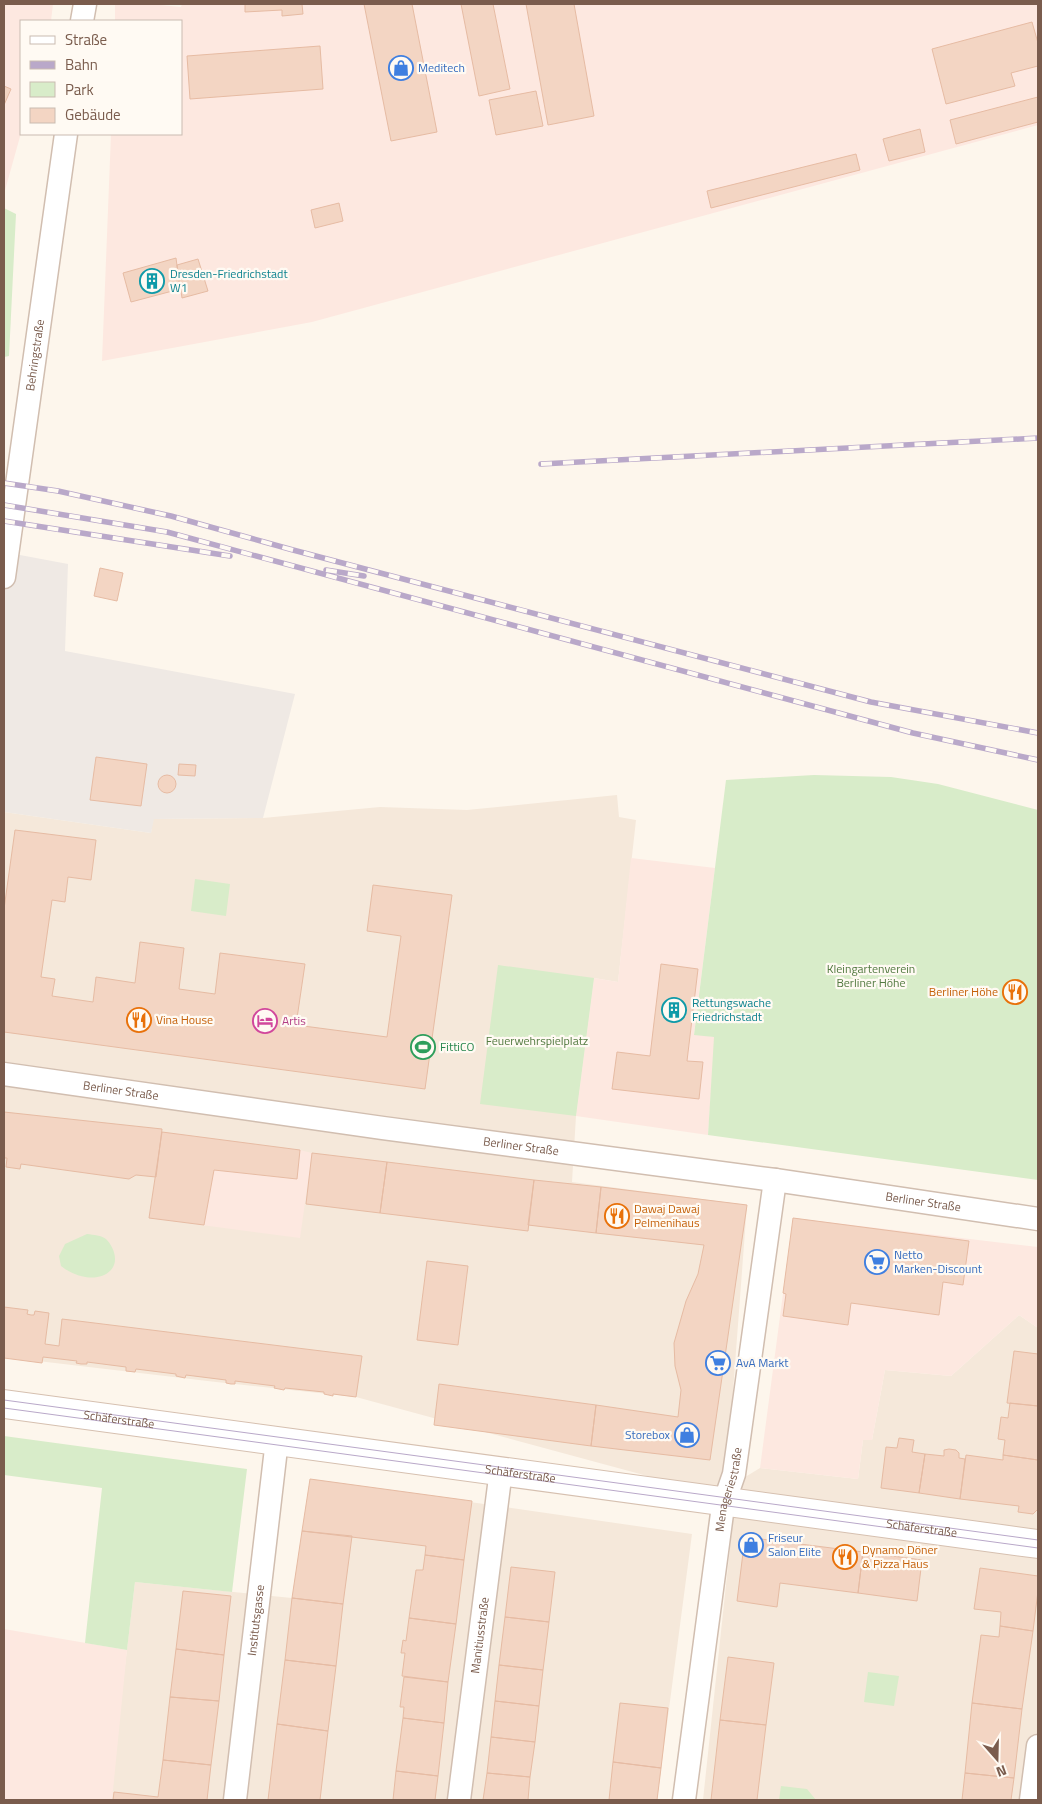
<svg xmlns="http://www.w3.org/2000/svg" width="1042" height="1804" font-family="'Titillium Web',sans-serif">
<style>
.residential{fill:#f5e8da}
.commercial{fill:#fde8e0}
.industrial{fill:#efe9e4}
.green{fill:#d8ecc9}
.building{fill:#f3d5c3;stroke:#e6bba3}
.lines{fill:none;stroke-linecap:round;stroke-linejoin:round}
.street-casing{stroke:#d1beb0;stroke-width:25}
.secondary-casing{stroke:#d6c0b0;stroke-width:30}
.street{stroke:#fff;stroke-width:22}
.secondary{stroke:#fff;stroke-width:28}
.tram{stroke:#b9a8c9;stroke-width:1}
.rail-casing{stroke:#b9a8c9;stroke-width:5.5}
.rail{stroke:#fffaf3;stroke-width:4;stroke-dasharray:11;stroke-linecap:butt}
.labels{text-anchor:middle;stroke-width:4.5;stroke-linejoin:round;paint-order:stroke}
.shop-label{font-size:12px;fill:#366cbe;stroke:#fffaf3;text-anchor:start}
.culture-label{font-size:12px;fill:#0d838f;stroke:#fffaf3;text-anchor:start}
.street-label{font-size:12px;fill:#7a5c4d;stroke:#fffaf3}
.park-label{font-size:12px;fill:#537a41;stroke:#fffaf3}
.food-label{font-size:12px;fill:#c56008;stroke:#fffaf3;text-anchor:start}
.hotel-label{font-size:12px;fill:#b23c85;stroke:#fffaf3;text-anchor:start}
.leisure-label{font-size:12px;fill:#27864d;stroke:#fffaf3;text-anchor:start}
</style>
<rect width="100%" height="100%" fill="#fdf6ec"/>
<path class="residential" d="M617 795 619 817 636 820 618 982 594 978 576 1116 572 1182 747 1205 725 1497 356 1397 216 1382 4 1357V812L151 833 153 819 263 818 380 807 467 810Z
M1019 1315 1038 1328V1800H703L737 1482 760 1468 858 1479 863 1440H872L885 1370 951 1376Z
M310 1479 692 1534 657 1800H109L135 1582 292 1598Z"/>
<path class="commercial" d="M4 4H53L51 21H21V133L4 194Z
M115 4H150L181 7 182 4H1038V125L312 322 102 361 111 134H181V21H115Z
M631 858 715 868 694 1034 715 1037 708 1135 576 1116 594 978 618 982Z
M162 1132 300 1150 312 1153 300 1238 149 1218Z
M793 1218 1038 1247V1328L1019 1315 951 1376 885 1370 872 1440H863L858 1479 760 1468Z
M4 1629 127 1650 112 1800H4Z"/>
<path class="industrial" d="M4 552 68 564 65 651 295 694 263 818 154 819 151 833 4 812Z"/>
<path class="green" d="M4 208 16 214 9 356 4 357Z
M814 775 891 777 938 784 1038 810V1180L708 1135 714 1037 694 1035 726 780Z
M195 879 230 884 226 916 191 911Z
M498 965 594 978 576 1116 480 1104Z
M87 1234C94 1235 101 1235 106 1239 114 1247 119 1261 111 1270 98 1284 73 1276 61 1266L59 1256 65 1244Z
M4 1436 247 1469 232 1592 135 1582 127 1650 85 1643 102 1488 4 1475Z
M868 1672 899 1676 894 1706 864 1702Z
M781 1786 807 1789 816 1800H779Z"/>
<path class="building" d="M245 4H302L303 14 282 16V10L245 12Z
M364 4H412L437 132 391 141Z
M461 4H493L510 89 479 96Z
M526 4H574L594 116 548 125Z
M1032 22 1038 43V66L1011 73 1015 86 946 104 932 49Z
M320 46 323 89 190 99 187 56Z
M4 86 11 89 4 105Z
M536 91 543 126 496 135 489 100Z
M1038 97V122L956 144 950 120Z
M920 129 925 152 889 161 883 139Z
M856 154 860 170 711 208 707 191Z
M339 203 343 221 315 228 311 210Z
M176 258 180 289 131 302 123 273Z
M198 259 208 291 182 298 177 265Z
M100 568 123 573 117 601 94 596Z
M96 757 147 764 141 806 90 800Z
M179 764 196 765 195 776 178 775Z
M158 784a9 9 0 1 1 18 0a9 9 0 1 1-18 0Z
M15 830 96 840 91 880 68 877 65 902 52 900 41 977 55 979 52 996 93 1002 96 977 135 983 140 942 184 948 179 989 215 994 220 953 305 964 296 1025 387 1037 401 936 367 931 373 885 452 895 425 1089 4 1032V909Z
M661 964 698 969 687 1061 703 1062 699 1099 612 1089 617 1052 650 1056Z
M4 1112 162 1129 156 1177 136 1175 129 1179 21 1164 20 1169 6 1167 7 1158H4Z
M162 1132 300 1150 297 1179 214 1170 204 1225 149 1218Z
M312 1153 387 1162 380 1213 306 1204Z
M387 1162 534 1180 528 1231 380 1213Z
M534 1180 601 1187 596 1233 528 1225Z
M601 1187 747 1205 710 1460 591 1446 596 1405 678 1417 681 1390 675 1366 674 1343 686 1301 698 1274 704 1245 596 1233Z
M793 1218 969 1241 963 1285 943 1282 939 1315 851 1303 848 1325 783 1316 786 1294 783 1293Z
M427 1261 468 1266 458 1345 417 1340Z
M4 1307 28 1310 27 1314 31 1315H34L35 1311 49 1313 45 1344 59 1346 62 1319 362 1356 356 1397 333 1394V1396L324 1394V1392L285 1388 284 1390 274 1388 275 1386 235 1381V1384H231L226 1383V1380L186 1375 185 1378 176 1376V1374L136 1369 135 1372 126 1371V1367L87 1362V1364H81L76 1363 77 1361 43 1357 42 1363 4 1358Z
M1014 1351 1038 1354V1406L1007 1403Z
M439 1384 596 1405 591 1446 434 1425Z
M1010 1403 1038 1406V1460L1003 1455 1005 1440 998 1439 1001 1417 1008 1418Z
M899 1438 914 1440 912 1452 925 1454 919 1493 881 1488 886 1447 897 1448Z
M949 1449 956 1450 959 1453V1458L965 1459 960 1499 919 1493 925 1454 944 1456V1450Z
M966 1455 1003 1460V1455L1038 1460V1509L1033 1514 1018 1512 1019 1506 960 1499Z
M310 1479 472 1501 464 1560 425 1555 426 1546 302 1531Z
M302 1531 352 1536 343 1604 292 1598Z
M745 1537 863 1552 858 1593 780 1583 777 1607 737 1601Z
M863 1552 922 1560 917 1601 858 1593Z
M425 1555 464 1560 456 1624 409 1618 416 1570H423Z
M511 1567 555 1572 549 1622 505 1617Z
M980 1568 1038 1576V1591L1033 1631 1000 1626 1001 1612 974 1609Z
M183 1591 231 1596 224 1655 176 1649Z
M292 1598 343 1604 336 1666 285 1660Z
M505 1617 549 1622 543 1670 499 1665Z
M409 1618 456 1624 448 1682 402 1676 405 1653H401L403 1640 406 1641Z
M1000 1626 1033 1631 1022 1709 972 1703 981 1635 999 1637Z
M176 1649 224 1655 219 1701 170 1697Z
M728 1657 774 1663 766 1725 720 1720Z
M285 1660 336 1666 328 1731 277 1724Z
M499 1665 543 1670 539 1706 495 1701Z
M404 1677 448 1682 444 1723 403 1718 404 1707H400Z
M170 1697 219 1701 211 1765 163 1760Z
M495 1701 539 1706 535 1742 491 1737Z
M620 1703 668 1708 661 1768 613 1762Z
M972 1703 1022 1709 1014 1778 965 1773Z
M403 1718 444 1723 438 1776 396 1771Z
M720 1720 766 1725 757 1800H711Z
M277 1724 328 1731 320 1800H268Z
M491 1737 535 1742 530 1777 487 1773Z
M163 1760 211 1765 207 1800H113L114 1792 158 1797Z
M613 1762 661 1768 657 1800H609Z
M396 1771 438 1776 435 1800H393Z
M487 1773 530 1777 528 1800H483Z
M965 1773 1014 1778 1011 1800H962Z"/>
<g class="lines">
<defs>
<g id="street">
<path d="M82 21 85 4"/>
<path id="s1" d="M4 577 66 134"/>
<path id="s2" d="M4 1074 383 1128 775 1180 1038 1219"/>
<path id="s3" d="M235 1800 277 1440"/>
<path id="s4" d="M459 1800 501 1470"/>
<path id="s5" d="M684 1800 723 1506 734 1474 775 1180"/>
<path d="M1031 1800 1038 1746"/>
</g>
<g id="secondary">
<path id="s6" d="M4 1404 1038 1544"/>
</g>
</defs>
<use href="#street" class="street-casing"/>
<use href="#secondary" class="secondary-casing"/>
<use href="#street" class="street"/>
<use href="#secondary" class="secondary"/>
<path class="tram" d="M4 1400 1038 1540
M4 1408 1038 1548"/>
<defs>
<path id="rail" d="M541 464 1038 438
M4 483 58 491 171 516 293 550 871 702 1038 733
M4 505 167 532 913 733 1038 760
M4 521 230 556
M326 570 364 576"/>
</defs>
<use href="#rail" class="rail-casing"/>
<use href="#rail" class="rail"/>
</g>
<defs>
<symbol id="shop-ring" viewBox="-11 -11 22 22"><circle r="9.5" fill="#fffaf3" stroke="#3f7fe0" stroke-width="1.5"/><path d="M-5-2.5h2.3a2.7 3.5 0 0 1 5.4 0H5L5.5 6h-11ZM-1.5-2.5h3a1.5 2.3 0 0 0-3 0Z" fill="#3f7fe0"/></symbol>
<symbol id="building-ring" viewBox="-11 -11 22 22"><circle r="9.5" fill="#fffaf3" stroke="#0f9aa8" stroke-width="1.5"/><path d="M-4-6H4V6H1V3H-1V6H-4ZM-2.5-4.3h1.7v1.8h-1.7ZM.8-4.3h1.7v1.8H.8ZM-2.5-1h1.7V.8h-1.7ZM.8-1h1.7V.8H.8Z" fill="#0f9aa8"/></symbol>
<symbol id="restaurant-ring" viewBox="-11 -11 22 22"><circle r="9.5" fill="#fffaf3" stroke="#e8710a" stroke-width="1.5"/><path d="M-5-6h1v4h1v-4h1v4h1v-4h1v5L-1.5 .5V6h-2V.5L-5-1ZM5-6V6H3V1.5H1.5Q1.5-4 5-6Z" fill="#e8710a"/></symbol>
<symbol id="hotel-ring" viewBox="-11 -11 22 22"><circle r="9.5" fill="#fffaf3" stroke="#d1479c" stroke-width="1.5"/><path d="M-6-4.5h1.5V1H6V5H4.5V3h-9V5H-6ZM-4 0a1.8 1.8 0 1 1 3.6 0ZM.5 0V-2.5h3Q6-2.5 6 0Z" fill="#d1479c"/></symbol>
<symbol id="stadium-ring" viewBox="-11 -11 22 22"><circle r="9.5" fill="#fffaf3" stroke="#2e9e5b" stroke-width="1.5"/><path d="M0-5a6.5 5 0 1 0 0 10a6.5 5 0 1 0 0-10ZM-3.5-1.8h7v3.6h-7Z" fill="#2e9e5b"/></symbol>
<symbol id="supermarket-ring" viewBox="-11 -11 22 22"><circle r="9.5" fill="#fffaf3" stroke="#3f7fe0" stroke-width="1.5"/><path d="M-6-5.5h2.5l.6 2H6L4.5 2H-2.5L-4.4-4H-6ZM-1.5 3.2a1.3 1.3 0 1 0 .1 0ZM3 3.2a1.3 1.3 0 1 0 .1 0Z" fill="#3f7fe0"/></symbol>
</defs>
<g fill-rule="evenodd">
<use href="#shop-ring" x="387" y="54" width="28" height="28"/>
<use href="#building-ring" x="138" y="267" width="28" height="28"/>
<use href="#restaurant-ring" x="1001" y="978" width="28" height="28"/>
<use href="#building-ring" x="660" y="996" width="28" height="28"/>
<use href="#restaurant-ring" x="125" y="1006" width="28" height="28"/>
<use href="#hotel-ring" x="251" y="1007" width="28" height="28"/>
<use href="#stadium-ring" x="409" y="1033" width="28" height="28"/>
<use href="#restaurant-ring" x="603" y="1202" width="28" height="28"/>
<use href="#supermarket-ring" x="863" y="1248" width="28" height="28"/>
<use href="#supermarket-ring" x="704" y="1349" width="28" height="28"/>
<use href="#shop-ring" x="673" y="1421" width="28" height="28"/>
<use href="#shop-ring" x="737" y="1531" width="28" height="28"/>
<use href="#restaurant-ring" x="831" y="1543" width="28" height="28"/>
</g>
<g class="labels">
<g class="shop-label">
<text x="418" y="72">Meditech</text>
<text x="894" y="1259">Netto<tspan x="894" dy="14">Marken-Discount</tspan></text>
<text x="736" y="1367">AvA Markt</text>
<text x="670" y="1439" text-anchor="end">Storebox</text>
<text x="768" y="1542">Friseur<tspan x="768" dy="14">Salon Elite</tspan></text>
</g>
<g class="culture-label">
<text x="170" y="278">Dresden-Friedrichstadt<tspan x="170" dy="14">W1</tspan></text>
<text x="692" y="1007">Rettungswache<tspan x="692" dy="14">Friedrichstadt</tspan></text>
</g>
<g class="street-label">
<text dy="4" stroke="none"><textPath href="#s1" startOffset="224">Behringstraße</textPath></text>
<text dy="4" stroke="none"><textPath href="#s2" startOffset="118">Berliner Straße</textPath></text>
<text dy="4" stroke="none"><textPath href="#s2" startOffset="522">Berliner Straße</textPath></text>
<text dy="4" stroke="none"><textPath href="#s2" startOffset="928">Berliner Straße</textPath></text>
<text dy="4" stroke="none"><textPath href="#s6" startOffset="116">Schäferstraße</textPath></text>
<text dy="4" stroke="none"><textPath href="#s6" startOffset="521">Schäferstraße</textPath></text>
<text dy="4" stroke="none"><textPath href="#s5" startOffset="314">Menageriestraße</textPath></text>
<text dy="4" stroke="none"><textPath href="#s6" startOffset="926">Schäferstraße</textPath></text>
<text dy="4" stroke="none"><textPath href="#s3" startOffset="181">Institutsgasse</textPath></text>
<text dy="4" stroke="none"><textPath href="#s4" startOffset="166">Manitiusstraße</textPath></text>
</g>
<g class="park-label">
<text x="871" y="973">Kleingartenverein<tspan x="871" dy="14">Berliner Höhe</tspan></text>
<text x="537" y="1045">Feuerwehrspielplatz</text>
</g>
<g class="food-label">
<text x="998" y="996" text-anchor="end">Berliner Höhe</text>
<text x="156" y="1024">Vina House</text>
<text x="634" y="1213">Dawaj Dawaj<tspan x="634" dy="14">Pelmenihaus</tspan></text>
<text x="862" y="1554">Dynamo Döner<tspan x="862" dy="14">&amp; Pizza Haus</tspan></text>
</g>
<g class="hotel-label">
<text x="282" y="1025">Artis</text>
</g>
<g class="leisure-label">
<text x="440" y="1051">FittiCO</text>
</g>
</g>
<rect width="1042" height="1804" fill="none" stroke="#7a5c4d" stroke-width="10"/>
<rect x="20" y="20" width="162" height="115" fill="#fffaf3" stroke="#cabbb1"/>
<rect x="30" y="36" width="25" height="8" fill="#ffffff" stroke="#cabbb1"/>
<text x="65" y="45" font-size="15" fill="#7a5c4d">Straße</text>
<rect x="30" y="61" width="25" height="8" fill="#b9a8c9" stroke="#cabbb1"/>
<text x="65" y="70" font-size="15" fill="#7a5c4d">Bahn</text>
<rect x="30" y="82" width="25" height="15" fill="#d8ecc9" stroke="#cabbb1"/>
<text x="65" y="95" font-size="15" fill="#7a5c4d">Park</text>
<rect x="30" y="108" width="25" height="15" fill="#f3d5c3" stroke="#cabbb1"/>
<text x="65" y="120" font-size="15" fill="#7a5c4d">Gebäude</text>
<g transform="translate(997 1759) rotate(160)" stroke="#fffaf3" stroke-width="4" paint-order="stroke">
<path d="M0-4L9 19L0 12L-9 19Z" fill="#7a5c4d"/>
<text y="-8" font-size="14" font-weight="bold" text-anchor="middle" fill="#7a5c4d">N</text>
</g>
</svg>
